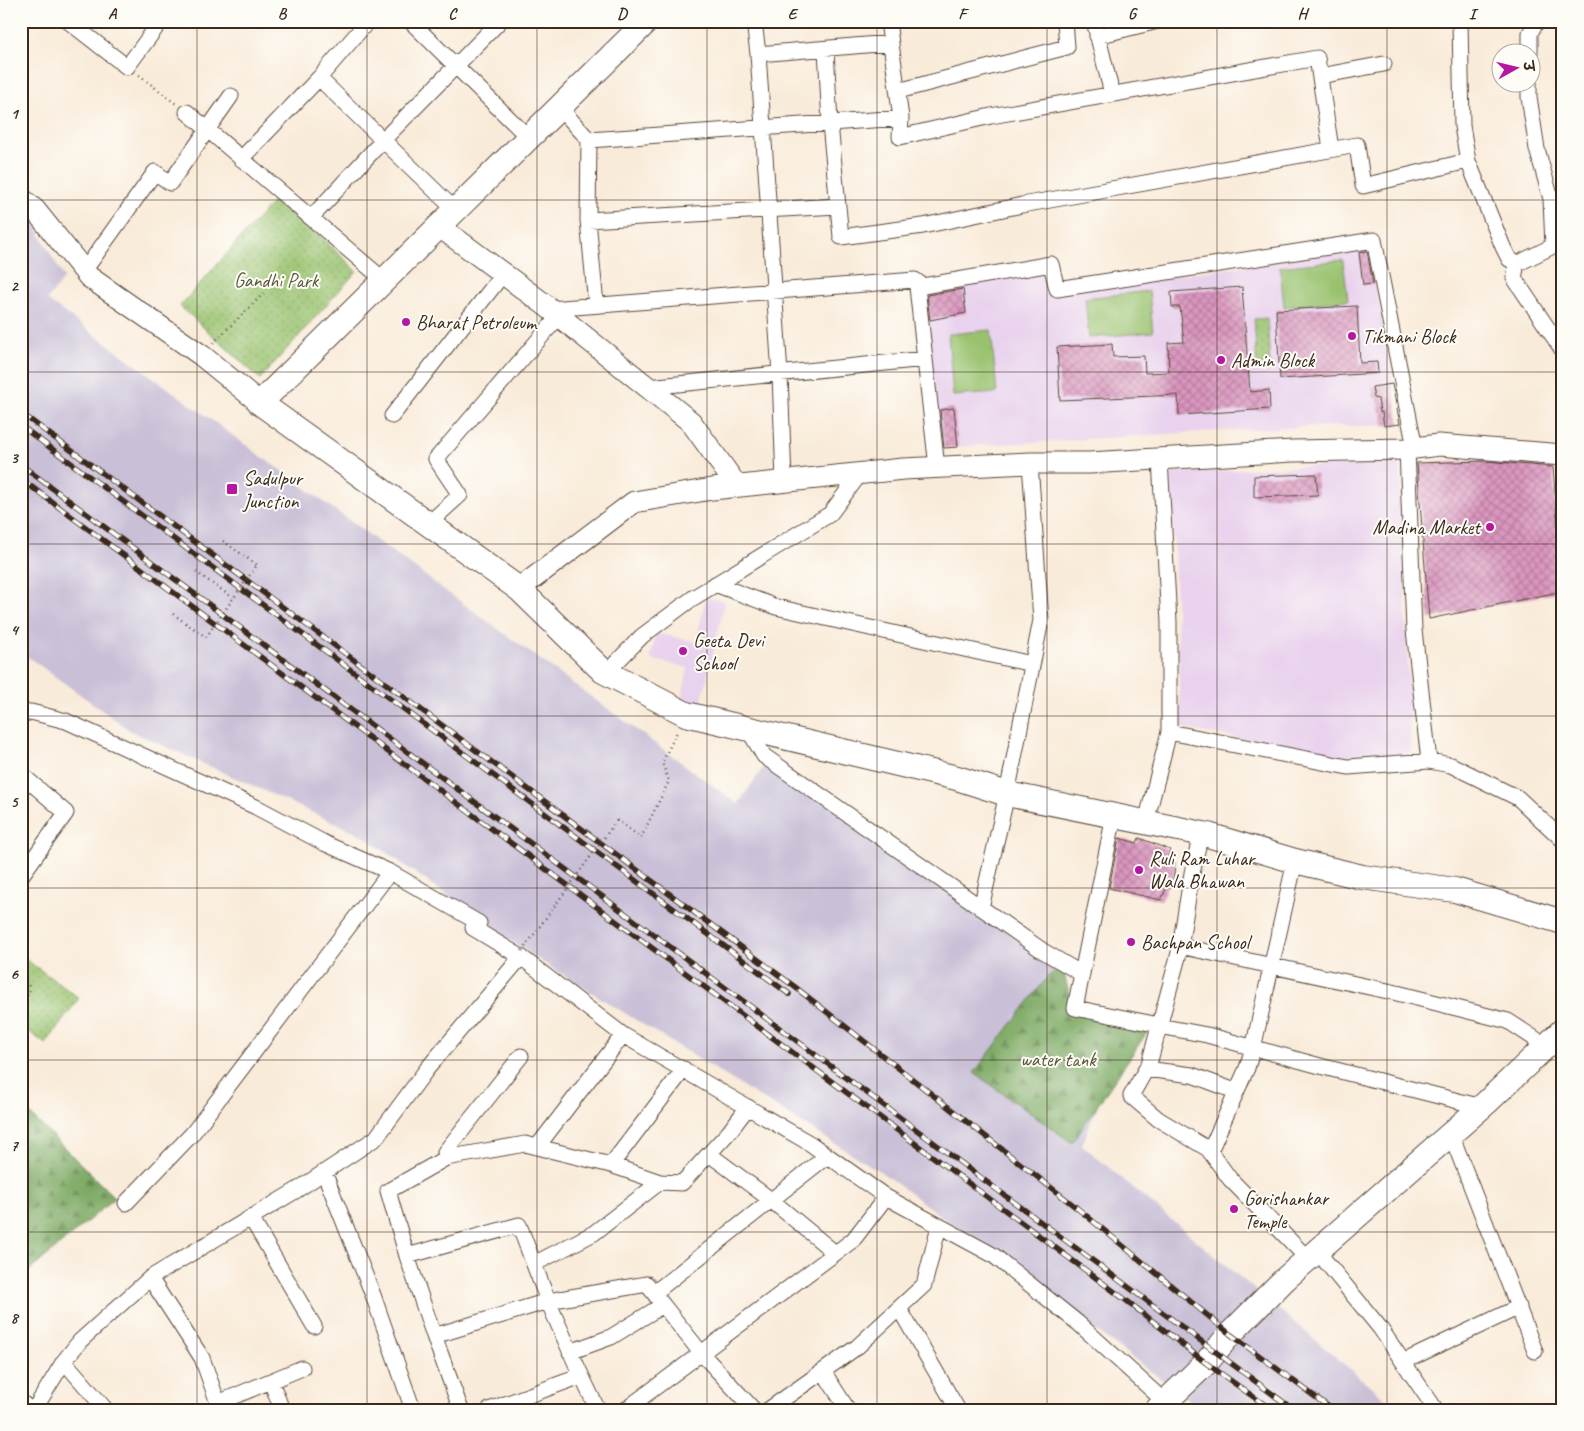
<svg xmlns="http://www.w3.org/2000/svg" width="1584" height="1431" font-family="Caveat,'Playpen Sans Deva',sans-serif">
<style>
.built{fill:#e9d2ed}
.railway{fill:#c9bfd7}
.grass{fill:#99c26e;stroke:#6a7646}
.forest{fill:url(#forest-firs);stroke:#5a6940}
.park{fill:url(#park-dots);stroke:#6a7646}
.building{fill:url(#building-cross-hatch)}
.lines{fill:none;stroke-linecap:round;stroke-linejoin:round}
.street-casing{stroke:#58473a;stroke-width:17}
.secondary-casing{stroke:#58473a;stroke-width:23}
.primary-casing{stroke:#58473a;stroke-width:26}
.path{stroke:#58473a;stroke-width:2.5;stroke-dasharray:1 4;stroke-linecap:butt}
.street{stroke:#fff;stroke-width:15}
.secondary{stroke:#fff;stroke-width:21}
.primary{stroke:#fff;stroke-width:24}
.rail-casing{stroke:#3b2a1e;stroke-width:5.5}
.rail{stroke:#fdfcf7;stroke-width:4;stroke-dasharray:11;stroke-linecap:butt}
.path-bridge{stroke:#58473a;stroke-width:2.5;stroke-dasharray:1 4;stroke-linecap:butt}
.grid{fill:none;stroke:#3b2a1e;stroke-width:1;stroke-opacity:0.55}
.poi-dot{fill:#b5179e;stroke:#fdfcf7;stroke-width:2}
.labels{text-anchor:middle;stroke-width:4;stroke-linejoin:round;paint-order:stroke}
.park-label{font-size:20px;fill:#575836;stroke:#fdfcf7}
.poi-label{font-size:20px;fill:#3b2a1e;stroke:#fdfcf7;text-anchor:start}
.neatline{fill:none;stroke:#3b2a1e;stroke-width:2}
.grid-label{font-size:16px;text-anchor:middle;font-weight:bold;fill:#3b2a1e}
</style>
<defs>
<pattern id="forest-firs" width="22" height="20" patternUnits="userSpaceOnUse" patternTransform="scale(1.25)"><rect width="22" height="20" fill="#7aa861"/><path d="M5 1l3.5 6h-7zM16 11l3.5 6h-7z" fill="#65894f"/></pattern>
<pattern id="park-dots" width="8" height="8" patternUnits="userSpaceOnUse" patternTransform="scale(1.25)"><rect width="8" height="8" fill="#99c26e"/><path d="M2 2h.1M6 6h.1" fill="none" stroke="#7e9e5a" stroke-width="1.8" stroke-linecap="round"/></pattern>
<pattern id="building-cross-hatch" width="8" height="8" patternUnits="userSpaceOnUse" patternTransform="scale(1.25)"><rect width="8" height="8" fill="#db96c0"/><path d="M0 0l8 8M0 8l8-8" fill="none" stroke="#b37b9b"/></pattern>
</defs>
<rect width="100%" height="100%" fill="#fdfcf7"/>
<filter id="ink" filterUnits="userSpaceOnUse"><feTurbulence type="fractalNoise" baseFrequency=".02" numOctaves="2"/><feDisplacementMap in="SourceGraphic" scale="10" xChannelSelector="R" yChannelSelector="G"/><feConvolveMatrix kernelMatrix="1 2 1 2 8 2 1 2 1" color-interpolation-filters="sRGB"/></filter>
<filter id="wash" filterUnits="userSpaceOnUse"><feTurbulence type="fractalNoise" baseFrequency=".0096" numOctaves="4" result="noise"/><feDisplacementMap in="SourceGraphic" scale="20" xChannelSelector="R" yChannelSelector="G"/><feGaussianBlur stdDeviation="1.12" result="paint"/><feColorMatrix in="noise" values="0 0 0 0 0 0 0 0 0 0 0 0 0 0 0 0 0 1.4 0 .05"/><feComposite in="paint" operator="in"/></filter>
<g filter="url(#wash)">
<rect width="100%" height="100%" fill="#f9ebd9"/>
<path class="built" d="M1370 247 1400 424 1380 426H1327L1234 430 939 448 923 292 1047 268 1051 294Z
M1400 462 1411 753 1357 760 1181 728 1171 473Z
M706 597 725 601 701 705 681 701 688 668 650 659 656 633 696 642Z"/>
<path class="railway" d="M21 209 30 216 64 278 47 300 738 804 770 758 1067 976 1065 1009 1125 1036 1082 1145 1399 1410H1203L884 1174 528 953 362 835 131 731 21 652Z"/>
<path class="grass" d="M1343 260 1348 300 1284 307 1280 267Z
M1149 291 1153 332 1089 338 1085 298Z
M991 330 997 393 953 396 948 334Z"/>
<path class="forest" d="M1062 969 1072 1001 1108 1012 1148 1031 1072 1143 974 1073 1048 976Z
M21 1105 115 1198 21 1278Z"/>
<path class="park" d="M278 196 357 271 260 379 180 306Z
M1267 318 1270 365 1257 366 1254 319Z
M21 956 79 998 46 1044 21 1026Z"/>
<g id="blocks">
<path class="building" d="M1367 251 1373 284 1363 285 1359 252Z
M1242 287 1250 392 1269 390 1270 409 1179 415 1178 395 1060 400 1057 347 1112 344 1113 357 1144 356 1145 373 1169 372 1168 343 1184 342 1180 307H1172L1171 292Z
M963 289 966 313 930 320 927 295Z
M1357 306 1360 363 1377 362 1378 373 1280 379 1276 310Z
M1392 384 1400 424 1384 426 1382 412H1380L1378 399 1374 398 1372 387Z
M954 408 958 447 944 448 940 410Z
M1485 461 1553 467 1563 591 1429 619 1417 463Z
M1316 474 1318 495 1254 497V476Z
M1119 838 1137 843 1139 838 1170 850 1168 860 1175 862 1173 886 1168 884 1161 900 1109 888Z"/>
</g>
</g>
<g filter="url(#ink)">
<use href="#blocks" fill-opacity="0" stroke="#58473a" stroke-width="1"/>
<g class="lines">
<defs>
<path id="street" d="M68 21 127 67 161 21
M410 21 529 138
M754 21 758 54 780 374 784 481
M888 21 901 118
M1094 21 1112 94
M1460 21 1462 126 1468 161 1503 247 1509 259 1517 264 1514 278 1563 351
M1097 36 1158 21
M826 49 830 124 841 237 923 226 1022 205 1357 145 1363 186 1468 161
M1530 52V33L1537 21
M758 54 890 43
M1320 76 1384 64
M319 78 456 211
M898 91 1067 47 1065 21
M560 108 589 140 588 220 596 305
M187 112 385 281
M589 140 901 118 900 137 991 116 1317 58 1331 149
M241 159 319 78 368 21
M311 218 383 140 500 21
M588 220 838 206
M1517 264 1553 246 1551 199 1537 149 1529 97V82
M84 271 155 172 170 183 231 96
M550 309 915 280 923 286
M648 387 925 359
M392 416 503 274
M1407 449 1414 630 1429 761 1451 765 1518 798 1563 840
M937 468 917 287 1051 264 1057 289 1374 240 1415 448
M428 524 460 495 436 459 559 316
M715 584 776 607 1032 664
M606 673 642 636 693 598 830 514 860 474
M21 715 31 712 66 721 256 807 326 844 390 872
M748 729 764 756 1043 951 1082 974
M1169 732 1348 767 1429 761
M21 774 66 813 21 876
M1114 816 1075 1008 1159 1025
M1146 822 1169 732V622L1160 459
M1201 833 1192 873 1179 953 1149 1064 1131 1096 1158 1119 1208 1149 1230 1179 1308 1259
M981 908 1007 794 1041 620 1030 463
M1180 946 1397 993 1508 1021 1546 1046
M1159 1026 1207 1035 1320 1066 1482 1107
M1146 1069 1192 1075 1235 1091
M1451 1134 1535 1351
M537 1147 623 1035
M1210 1151 1247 1068 1254 1044 1295 861
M709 1154 771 1200 835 1253
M446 1158 445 1152 521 1056
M611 1165 684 1069
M324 1172 373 1295 413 1410
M660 1182 682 1183 729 1132 748 1107
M126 1203 192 1134 390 872 479 923 473 928 521 957 623 1035 811 1144 886 1197 993 1255 1078 1323 1165 1402
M251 1218 314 1326
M519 1225 548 1301 434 1336 407 1256Z
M1317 1251 1380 1328 1436 1410
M407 1256 388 1191 446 1158 525 1144 611 1165 660 1182 594 1233 534 1264
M150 1278 202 1358 218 1403 302 1368
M654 1293 827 1156
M663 1305 702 1354 754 1410
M899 1308 958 1410
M434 1336 461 1410
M570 1352 611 1337 663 1305 647 1284 548 1301C564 1338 580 1374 598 1410
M64 1361 106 1410
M1403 1362 1519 1307
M823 1371 848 1410
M271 1381 282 1410
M21 1402 31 1410
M34 1410 64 1361 80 1341 150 1278 297 1190 376 1138 427 1069 521 957
M489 1410 581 1376
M625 1410 853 1240 886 1197
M768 1410 857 1347 924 1285 939 1226"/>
<path id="secondary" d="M21 198 35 210 89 277 201 355 260 403
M440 227 544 304 691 422 737 486
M519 589 634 502 712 489 903 469 1030 463H1089L1293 451 1407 449 1439 445 1563 455"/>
<path id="primary" d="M647 21 260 403 519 589 603 671 686 714 957 778 1007 794 1208 835 1295 861 1362 877 1455 890 1563 922
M1157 1410 1206 1363 1230 1334 1285 1279 1486 1103 1563 1030"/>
</defs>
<use href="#street" class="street-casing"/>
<use href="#secondary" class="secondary-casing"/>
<use href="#primary" class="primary-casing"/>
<path class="path" d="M139 75 176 104
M213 343 264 293
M223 541 257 565
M196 572 233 598
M173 614 206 637
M617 820 641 838 669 781 662 763 677 732
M21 980 27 982 30 989 27 995 21 997"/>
<use href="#street" class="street"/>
<use href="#secondary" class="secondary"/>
<use href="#primary" class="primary"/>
<defs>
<path id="rail" d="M21 413 795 987 1077 1208 1230 1334 1333 1410
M21 426 789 994
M21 465 1294 1410
M21 479 1127 1301 1206 1363 1272 1410"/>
</defs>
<use href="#rail" class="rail-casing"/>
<use href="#rail" class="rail"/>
<path class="path-bridge" d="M206 637 257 565
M522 951 617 820"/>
</g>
</g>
<path class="grid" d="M197 21V1410M367 21V1410M537 21V1410M707 21V1410M877 21V1410M1047 21V1410M1217 21V1410M1387 21V1410M21 200H1563M21 372H1563M21 544H1563M21 716H1563M21 888H1563M21 1060H1563M21 1232H1563"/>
<g class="poi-dot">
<circle cx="406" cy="322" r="5"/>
<circle cx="1352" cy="336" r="5"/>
<circle cx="1221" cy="360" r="5"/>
<rect x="226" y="483" width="12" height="12" rx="2.5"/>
<circle cx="1490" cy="527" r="5"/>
<circle cx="683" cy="651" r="5"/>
<circle cx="1139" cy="870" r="5"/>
<circle cx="1131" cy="942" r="5"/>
<circle cx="1234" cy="1209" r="5"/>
</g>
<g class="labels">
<g class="park-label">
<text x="276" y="287">Gandhi Park</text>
<text x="1058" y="1066">water tank</text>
</g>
<g class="poi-label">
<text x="416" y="329">Bharat Petroleum</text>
<text x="1362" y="343">Tikmani Block</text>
<text x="1231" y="367">Admin Block</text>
<text x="243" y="485">Sadulpur<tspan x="243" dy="23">Junction</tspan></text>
<text x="1480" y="534" text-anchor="end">Madina Market</text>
<text x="693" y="647">Geeta Devi<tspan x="693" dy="23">School</tspan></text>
<text x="1149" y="865">Ruli Ram Luhar<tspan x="1149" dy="23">Wala Bhawan</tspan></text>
<text x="1141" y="949">Bachpan School</text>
<text x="1244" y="1205">Gorishankar<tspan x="1244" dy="23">Temple</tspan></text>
</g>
</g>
<rect width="1584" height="1431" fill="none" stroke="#fdfcf7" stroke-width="55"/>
<g transform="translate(1516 68) rotate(82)"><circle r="24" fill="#fdfcf7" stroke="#afa8a0"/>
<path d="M0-4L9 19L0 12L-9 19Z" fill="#b5179e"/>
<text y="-8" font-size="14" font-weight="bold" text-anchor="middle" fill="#3b2a1e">उ</text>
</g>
<rect x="28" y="28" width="1528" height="1376" class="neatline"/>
<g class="grid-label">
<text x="112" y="19">A</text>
<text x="282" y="19">B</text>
<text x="452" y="19">C</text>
<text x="622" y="19">D</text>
<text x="792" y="19">E</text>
<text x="962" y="19">F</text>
<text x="1132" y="19">G</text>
<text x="1302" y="19">H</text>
<text x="1472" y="19">I</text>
<text x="14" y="119">1</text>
<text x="14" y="291">2</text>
<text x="14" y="463">3</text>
<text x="14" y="635">4</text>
<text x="14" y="807">5</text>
<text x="14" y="979">6</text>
<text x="14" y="1151">7</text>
<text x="14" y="1323">8</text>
</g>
</svg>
